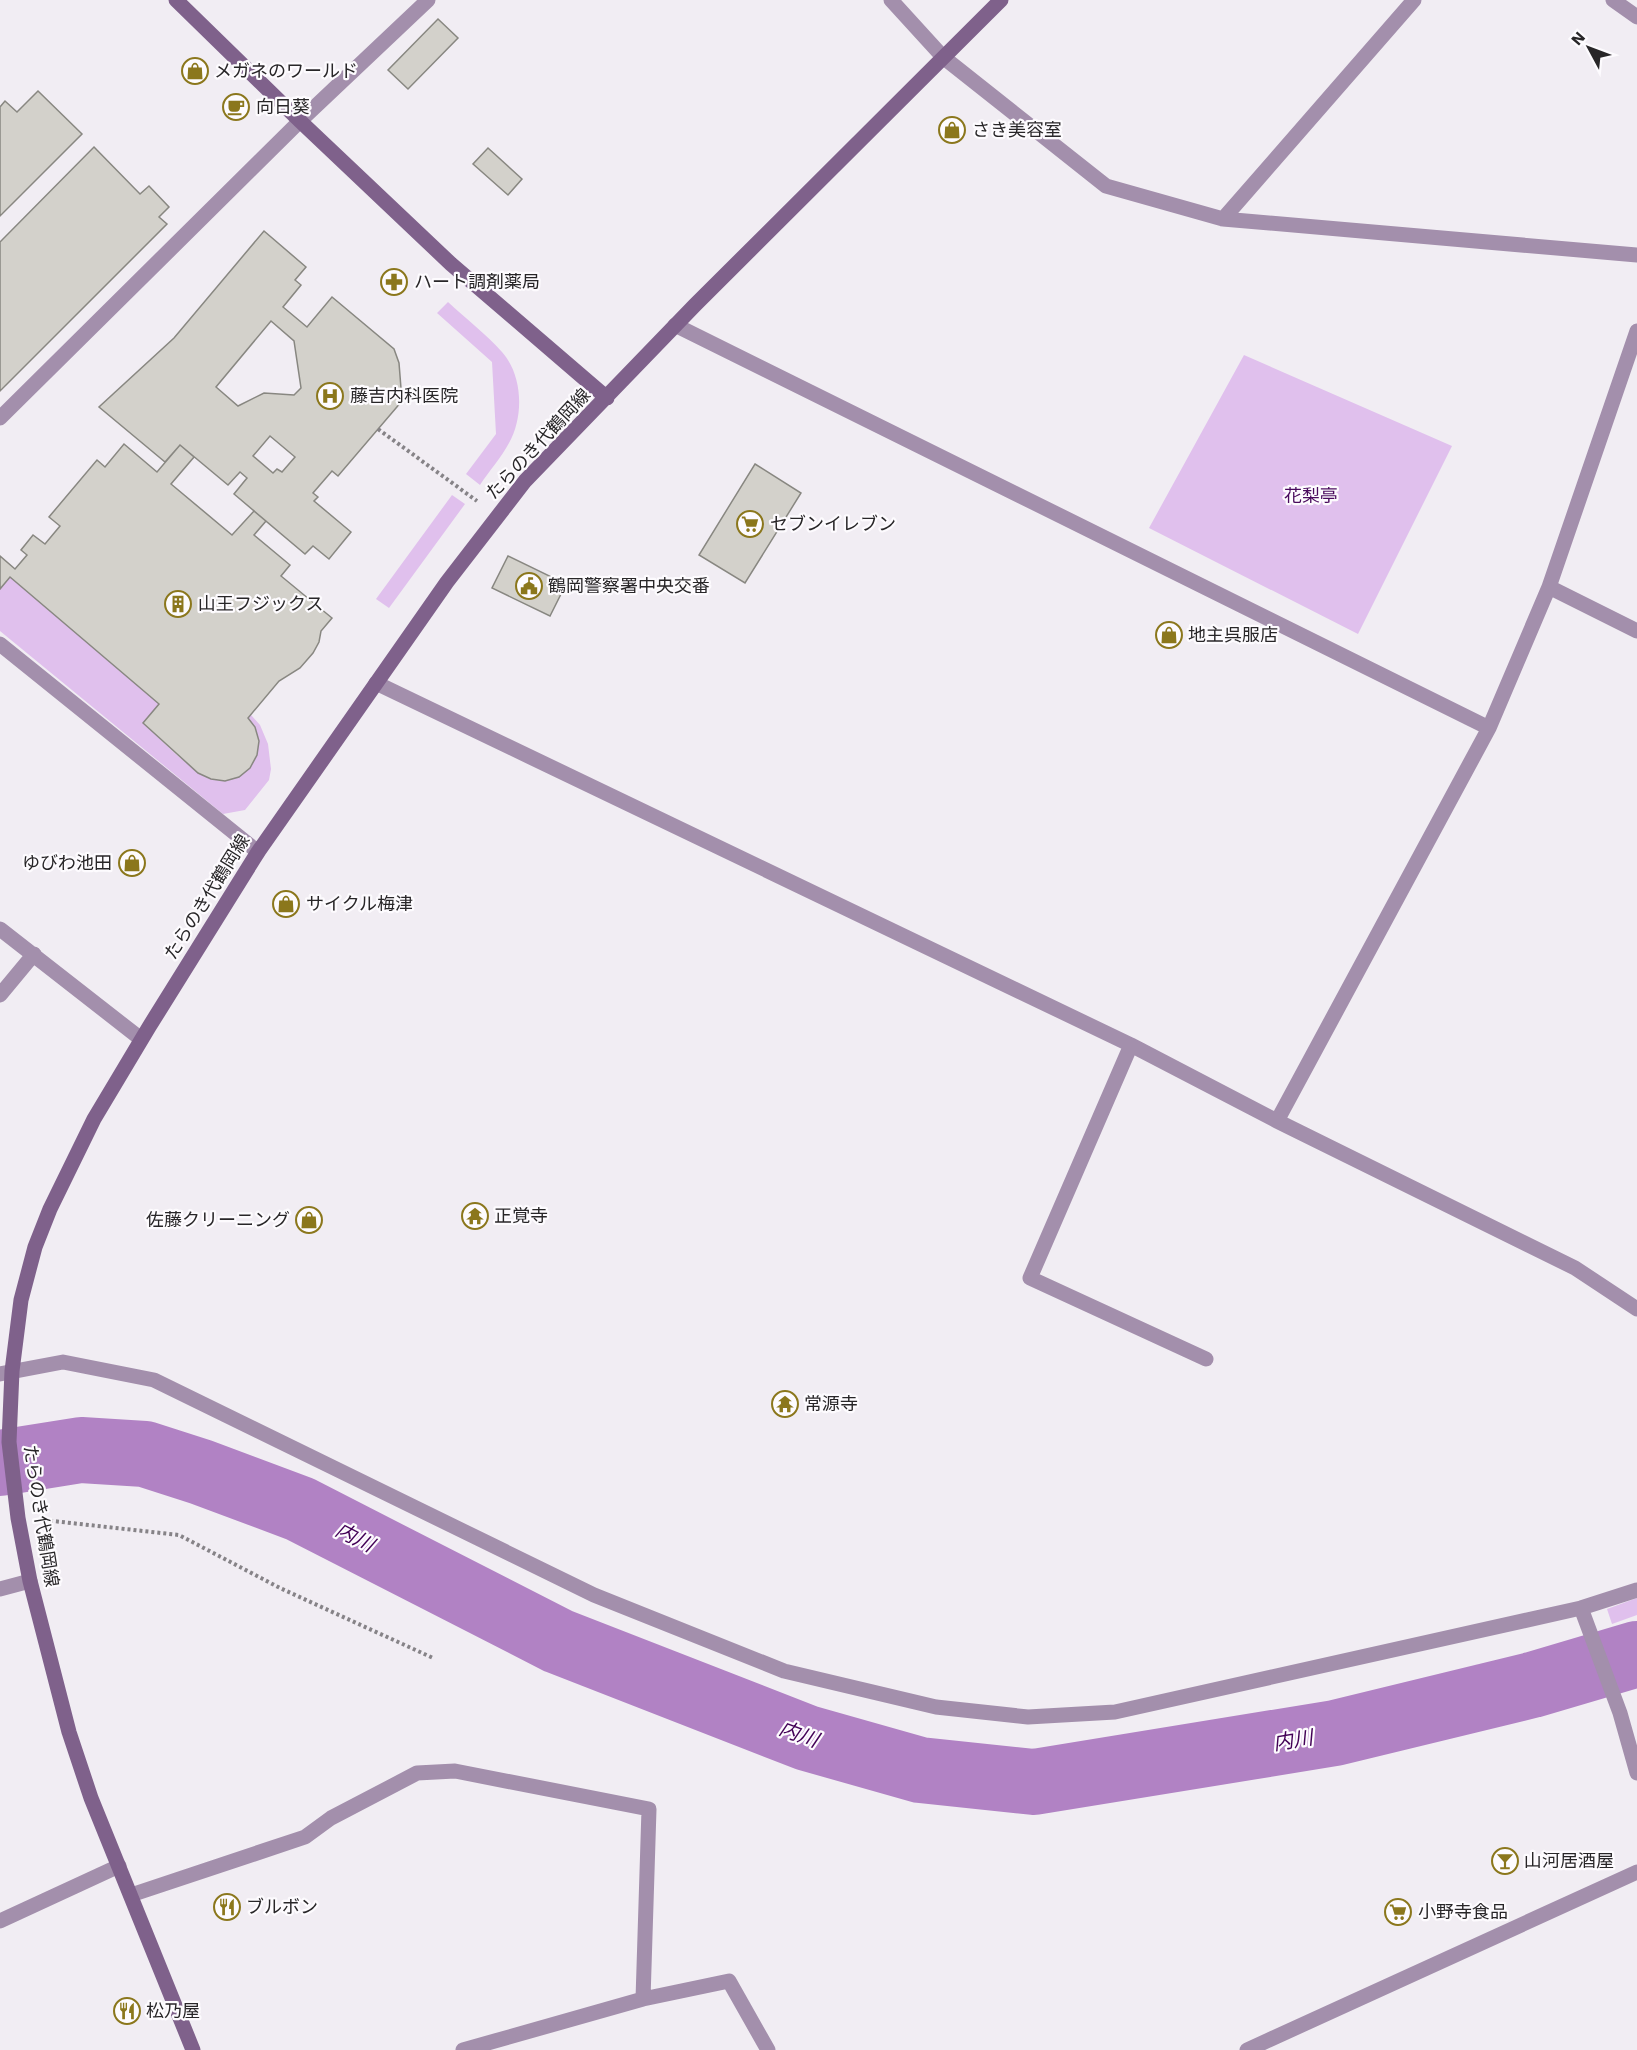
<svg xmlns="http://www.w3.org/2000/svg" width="1637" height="2050" font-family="'Work Sans','Noto Sans JP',sans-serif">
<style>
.green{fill:#e0c0ed}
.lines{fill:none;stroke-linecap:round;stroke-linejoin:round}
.river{stroke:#b182c4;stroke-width:66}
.building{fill:#d3d1cb;stroke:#888781;stroke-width:1.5;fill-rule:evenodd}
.path{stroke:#868387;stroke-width:4;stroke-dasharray:3 3;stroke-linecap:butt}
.street{stroke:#a38fac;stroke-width:15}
.secondary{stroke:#7f618b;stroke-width:15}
.labels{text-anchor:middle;stroke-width:4.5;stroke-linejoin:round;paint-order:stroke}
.poi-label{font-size:18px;fill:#282628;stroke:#fdfbfe;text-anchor:start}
.street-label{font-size:18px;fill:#282628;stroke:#fdfbfe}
.park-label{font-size:18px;fill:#490a5d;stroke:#fdfbfe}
.water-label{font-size:20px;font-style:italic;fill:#420056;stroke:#fdfbfe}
</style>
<rect width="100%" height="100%" fill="#f1edf3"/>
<path class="green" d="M448 302C465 318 486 334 502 352 523 376 524 416 509 443 501 458 489 471 480 485L466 474 496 434 492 362 437 313Z
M1244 355 1452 446 1358 634 1149 528Z
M452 495 465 504 389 608 376 599Z
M10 577 159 704 143 723C173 750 226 816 257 755L248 718 251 715 260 725 268 744 271 769 269 780 245 810 223 814 0 631V589Z
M1637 1598V1615L1612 1624 1607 1609Z"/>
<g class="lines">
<path class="river" d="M0 1463 81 1450 145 1454 201 1472 300 1509 558 1641 807 1738 920 1770 1034 1782 1335 1733 1532 1685 1637 1654"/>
</g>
<path class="building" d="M438 19 458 38 408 89 388 70Z
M38 91 82 134 0 216V107L5 101 17 112Z
M94 147 140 194 149 186 169 207 159 217 167 224 0 391V242Z
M488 148 522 179 508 195 473 164Z
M264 231 306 267 295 280 301 285 283 307 307 327 332 297 394 349 399 363 402 401 338 476 332 471 313 493 318 497 314 501 351 532 329 559 313 546 305 554 234 494 247 478 240 472 228 485 180 445 165 462 99 407 174 338ZM271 321 294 341 301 388 294 395 264 393 238 406 216 387ZM270 436 295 457 282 472 277 469 273 473 253 456Z
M124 444 157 472 180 445 194 457 171 484 232 535 254 511 266 521 254 535 290 565 281 576 332 618 321 631 319 642 313 653 300 668 279 681 248 718 255 727 259 741 257 755 250 768 239 777 225 781 211 779 198 773 143 723 159 704 152 698 10 577 0 589V556L15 569 27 555 21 550 33 535 45 544 60 526 49 517 97 460 105 467Z
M755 464 801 493 745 583 699 555Z
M508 556 566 584 550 616 492 588Z"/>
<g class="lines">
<path class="path" d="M378 429 477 501
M44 1520 179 1535 280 1588 433 1658"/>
<path class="street" d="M891 0 943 57 1106 186 1223 219 1637 255
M1613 0 1637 17
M1223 219 1414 0
M675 325 1489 728
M0 418 300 121 428 0
M1549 587 1637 631
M0 644 258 852
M376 683 1131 1045 1277 1121 1575 1268 1637 1309
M0 929 141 1039
M0 995 34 954
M1131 1045 1030 1278 1206 1359
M1277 1121 1489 728 1549 587 1637 331
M0 1374 63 1362 154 1380 594 1595 784 1671 936 1707 1028 1717 1115 1712 1581 1608 1637 1590
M0 1589 30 1581
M1581 1608 1620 1713 1637 1773
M131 1895 305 1837 331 1818 417 1773 455 1771 649 1809 643 1999
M0 1921 119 1866
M463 2050 643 1999 729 1981 768 2050
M1247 2050 1637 1872"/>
<path class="secondary" d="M176 0 300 121 451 264 607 398
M193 2050 91 1798 69 1732 30 1581 18 1518 9 1442 12 1371 21 1300 35 1247 50 1209 94 1119 149 1027 258 852 447 582 525 481 695 305 1001 0"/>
</g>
<defs>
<symbol id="shop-ring" viewBox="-11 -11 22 22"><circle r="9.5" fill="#fdfbfe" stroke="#8b771c" stroke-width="1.5"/><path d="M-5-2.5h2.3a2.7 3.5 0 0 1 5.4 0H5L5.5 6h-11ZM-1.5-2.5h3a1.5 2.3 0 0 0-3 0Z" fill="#8b771c"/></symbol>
<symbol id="cafe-ring" viewBox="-11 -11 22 22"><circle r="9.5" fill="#fdfbfe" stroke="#8b771c" stroke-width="1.5"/><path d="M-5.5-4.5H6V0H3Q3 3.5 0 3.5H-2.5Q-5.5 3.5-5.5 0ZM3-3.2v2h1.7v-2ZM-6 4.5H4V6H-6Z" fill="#8b771c"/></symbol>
<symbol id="pharmacy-ring" viewBox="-11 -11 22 22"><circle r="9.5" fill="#fdfbfe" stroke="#8b771c" stroke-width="1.5"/><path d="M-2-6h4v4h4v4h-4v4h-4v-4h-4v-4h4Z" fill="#8b771c"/></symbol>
<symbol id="hospital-ring" viewBox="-11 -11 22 22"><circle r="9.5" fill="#fdfbfe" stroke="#8b771c" stroke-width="1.5"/><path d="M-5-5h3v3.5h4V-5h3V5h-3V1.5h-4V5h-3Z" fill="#8b771c"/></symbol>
<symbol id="supermarket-ring" viewBox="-11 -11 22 22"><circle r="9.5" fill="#fdfbfe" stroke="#8b771c" stroke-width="1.5"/><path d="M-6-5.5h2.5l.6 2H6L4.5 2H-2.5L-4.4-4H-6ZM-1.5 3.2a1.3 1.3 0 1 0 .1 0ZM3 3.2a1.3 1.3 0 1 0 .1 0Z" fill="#8b771c"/></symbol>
<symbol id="civic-ring" viewBox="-11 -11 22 22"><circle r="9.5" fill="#fdfbfe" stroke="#8b771c" stroke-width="1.5"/><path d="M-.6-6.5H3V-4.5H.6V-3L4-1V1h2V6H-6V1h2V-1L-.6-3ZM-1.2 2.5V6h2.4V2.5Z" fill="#8b771c"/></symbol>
<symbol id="building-ring" viewBox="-11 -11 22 22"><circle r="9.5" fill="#fdfbfe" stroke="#8b771c" stroke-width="1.5"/><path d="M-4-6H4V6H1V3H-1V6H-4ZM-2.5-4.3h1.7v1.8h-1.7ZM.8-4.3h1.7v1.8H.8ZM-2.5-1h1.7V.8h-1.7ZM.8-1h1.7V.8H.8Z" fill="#8b771c"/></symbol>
<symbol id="temple-ring" viewBox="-11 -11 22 22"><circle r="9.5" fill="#fdfbfe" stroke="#8b771c" stroke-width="1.5"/><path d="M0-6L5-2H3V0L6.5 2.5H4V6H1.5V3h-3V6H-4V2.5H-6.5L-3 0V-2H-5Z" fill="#8b771c"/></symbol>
<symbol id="bar-ring" viewBox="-11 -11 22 22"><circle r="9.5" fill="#fdfbfe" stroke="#8b771c" stroke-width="1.5"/><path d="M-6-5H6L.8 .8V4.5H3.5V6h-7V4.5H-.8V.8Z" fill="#8b771c"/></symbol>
<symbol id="restaurant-ring" viewBox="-11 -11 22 22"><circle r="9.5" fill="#fdfbfe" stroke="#8b771c" stroke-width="1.5"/><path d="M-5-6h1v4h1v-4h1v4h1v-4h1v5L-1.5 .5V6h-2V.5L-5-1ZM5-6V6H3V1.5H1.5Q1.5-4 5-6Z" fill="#8b771c"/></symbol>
</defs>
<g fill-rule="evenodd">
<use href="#shop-ring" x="180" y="56" width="30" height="30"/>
<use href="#cafe-ring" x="221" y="92" width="30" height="30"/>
<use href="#shop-ring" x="937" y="115" width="30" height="30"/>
<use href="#pharmacy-ring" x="379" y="267" width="30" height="30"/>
<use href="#hospital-ring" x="315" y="381" width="30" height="30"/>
<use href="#supermarket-ring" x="735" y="509" width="30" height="30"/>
<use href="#civic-ring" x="514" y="571" width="30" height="30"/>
<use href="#building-ring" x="163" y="589" width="30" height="30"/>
<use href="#shop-ring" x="1154" y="620" width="30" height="30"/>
<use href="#shop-ring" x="117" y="848" width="30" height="30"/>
<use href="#shop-ring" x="271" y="889" width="30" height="30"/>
<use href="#temple-ring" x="460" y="1201" width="30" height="30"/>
<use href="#shop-ring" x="294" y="1205" width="30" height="30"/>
<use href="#temple-ring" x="770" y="1389" width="30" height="30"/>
<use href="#bar-ring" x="1490" y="1846" width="30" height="30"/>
<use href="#restaurant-ring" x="212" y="1892" width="30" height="30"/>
<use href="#supermarket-ring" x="1383" y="1897" width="30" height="30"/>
<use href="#restaurant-ring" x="112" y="1996" width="30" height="30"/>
</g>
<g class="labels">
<g class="poi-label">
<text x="214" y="77">メガネのワールド</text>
<text x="256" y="113">向日葵</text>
<text x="972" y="136">さき美容室</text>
<text x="414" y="288">ハート調剤薬局</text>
<text x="350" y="402">藤吉内科医院</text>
<text x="770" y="530">セブンイレブン</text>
<text x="548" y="592">鶴岡警察署中央交番</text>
<text x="198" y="610">山王フジックス</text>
<text x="1188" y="641">地主呉服店</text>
<text x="112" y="869" text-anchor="end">ゆびわ池田</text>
<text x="306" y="910">サイクル梅津</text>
<text x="494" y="1222">正覚寺</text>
<text x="290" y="1226" text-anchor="end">佐藤クリーニング</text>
<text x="804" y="1410">常源寺</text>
<text x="1524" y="1867">山河居酒屋</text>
<text x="246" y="1913">ブルボン</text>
<text x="1418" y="1918">小野寺食品</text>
<text x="146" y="2017">松乃屋</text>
</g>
<g class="street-label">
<text transform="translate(538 444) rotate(-47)" y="6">たらのき代鶴岡線</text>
<text transform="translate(207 897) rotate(-58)" y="6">たらのき代鶴岡線</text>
<text transform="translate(41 1516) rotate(81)" y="6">たらのき代鶴岡線</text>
</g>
<g class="park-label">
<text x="1311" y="502">花梨亭</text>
</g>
<g class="water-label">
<text transform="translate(355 1537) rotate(27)" y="7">内川</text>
<text transform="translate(799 1734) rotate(20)" y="7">内川</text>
<text transform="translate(1293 1740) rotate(-9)" y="7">内川</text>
</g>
</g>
<g transform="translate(1589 48) rotate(311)" stroke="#fdfbfe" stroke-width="4.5" paint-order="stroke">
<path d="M0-4.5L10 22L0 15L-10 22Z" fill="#282628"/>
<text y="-9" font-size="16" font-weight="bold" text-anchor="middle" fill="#282628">N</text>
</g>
</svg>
